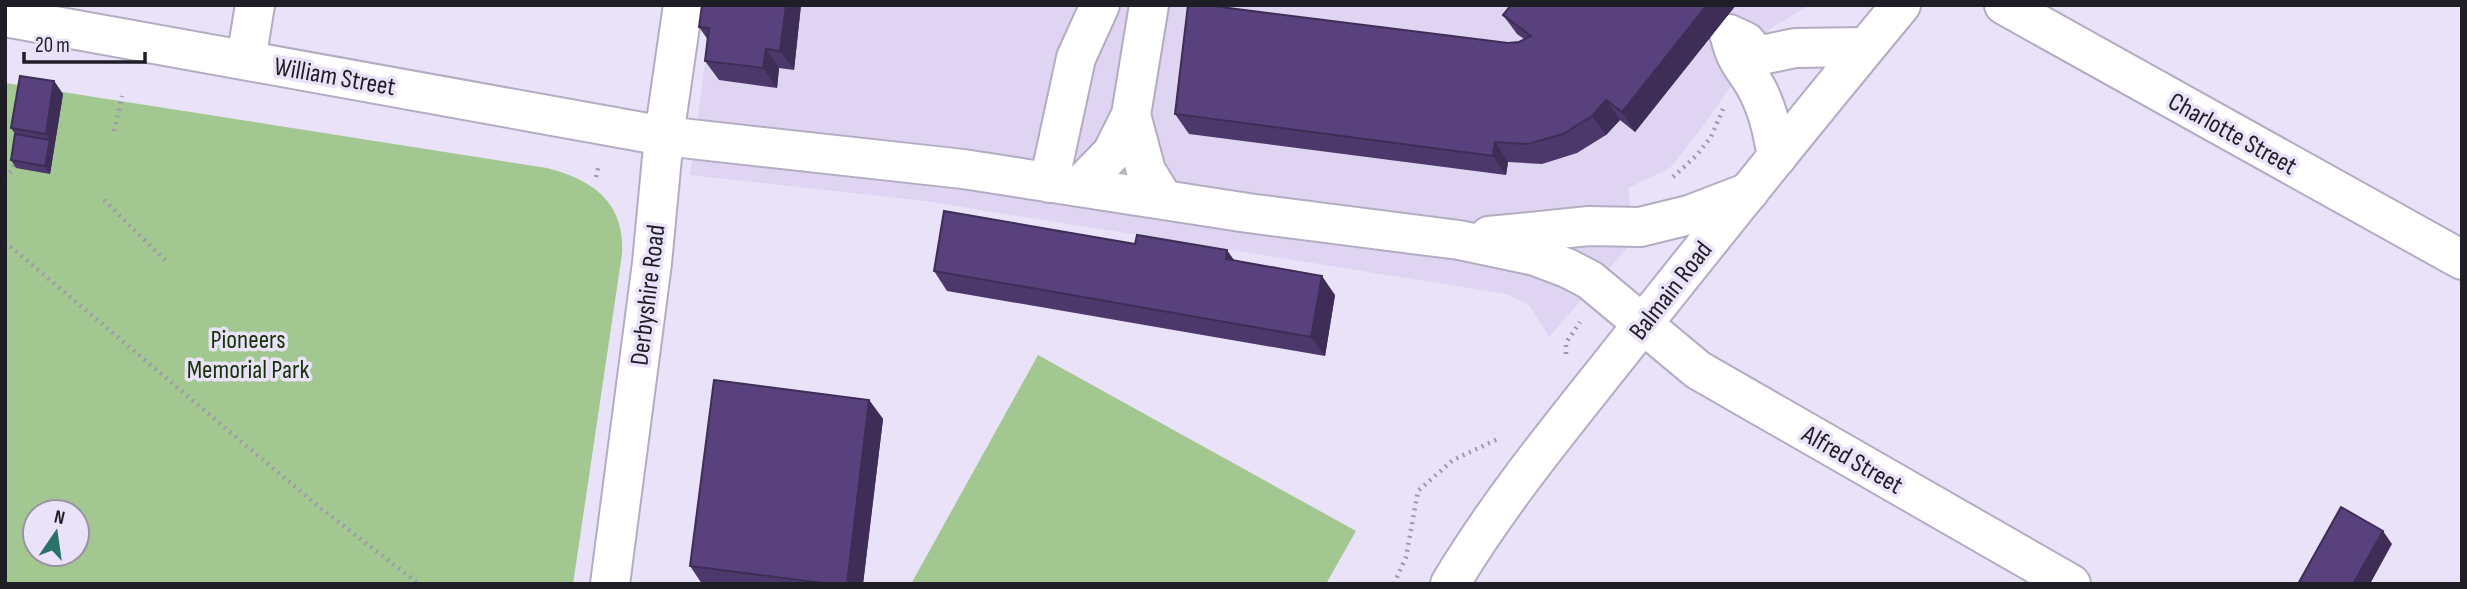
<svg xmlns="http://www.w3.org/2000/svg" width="2467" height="589" font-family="'Sofia Sans Condensed',sans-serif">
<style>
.built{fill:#dfd5f2}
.green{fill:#a2c791;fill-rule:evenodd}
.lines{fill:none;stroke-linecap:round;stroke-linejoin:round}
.minor-casing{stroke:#b3acc2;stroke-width:42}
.major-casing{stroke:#b3acc2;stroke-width:42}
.path{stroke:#9f99ab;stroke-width:4.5;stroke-dasharray:2 5;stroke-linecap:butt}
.minor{stroke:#fff;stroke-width:38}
.major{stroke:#fff;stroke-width:38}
.wall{fill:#4c386b}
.shaded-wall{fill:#3e2e57}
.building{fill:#58417c;stroke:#3e2e57;stroke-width:2}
.labels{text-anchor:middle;stroke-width:7;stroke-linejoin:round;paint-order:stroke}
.street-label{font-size:26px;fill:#1f1d25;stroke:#eae2f9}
.park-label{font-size:26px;fill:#173206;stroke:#eae2f9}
</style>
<rect width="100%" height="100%" fill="#eae2f9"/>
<path class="built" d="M713 5H1809L1770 29 1704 125 1670 168 1628 188 1634 240 1549 337 1529 305 1506 294 925 201 690 175Z"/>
<path class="green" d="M5 83 547 168C593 180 625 202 622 254L573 584H5ZM35 512H77V554H35Z
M1038 355 1356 531 1326 584H911Z"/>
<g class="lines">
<defs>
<path id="minor" d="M1149 5 1131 115 1146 171 1164 200
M2004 5 2462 260
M5 17 664 136 963 169 1248 213 1459 240 1535 256 1567 268 1590 280 1698 370 2071 584
M1729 34 1746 42 1757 56 1795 48 1865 47
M1730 36C1736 64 1747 69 1758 91 1769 113 1773 134 1777 157
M246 60 255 5
M1049 183 1076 58 1100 5
M1079 187 1112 153 1131 115
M1489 236 1589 226 1640 227 1689 215 1749 192
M610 584 652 263 664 136 683 5"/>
<path id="major" d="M1450 584C1502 497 1567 420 1630 340 1719 228 1809 116 1901 5"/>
</defs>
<use href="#minor" class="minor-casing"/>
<use href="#major" class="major-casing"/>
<path class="path" d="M114 131 122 96
M596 177 599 164
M1673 177 1696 156 1711 137 1723 109
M5 178 13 169 14 160
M104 200 167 262
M5 242 319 507 419 584
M1566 354V343L1580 322
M1394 584 1406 557 1418 491 1453 460 1500 438"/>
<use href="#minor" class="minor"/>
<use href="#major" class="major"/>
</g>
<path class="wall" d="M801 5 794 70 779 68 777 88 719 80 705 61 708 40 699 27Z
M1511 5H1736L1635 132 1620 120 1606 135 1577 153 1542 164 1508 162 1506 175 1189 134 1175 114 1519 42 1524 39 1517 34 1503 15Z
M54 81 63 94 50 174 16 168 11 160 15 134 11 128Z
M1135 244 1234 260 1335 295 1325 356 947 291 934 271Z
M869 400 883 419 863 584H702L690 566Z"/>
<path class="shaded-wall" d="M786 5H801L794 70 780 51Z
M1707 5H1736L1635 132 1622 112Z
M766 49 779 68 777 88 763 68Z
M54 81 63 94 50 174 45 166 50 140 46 134Z
M1606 100 1620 120 1606 135 1592 116Z
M1495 142 1508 162 1506 175 1493 156Z
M1227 250 1241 270 1226 259Z
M1322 276 1335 295 1325 356 1311 337Z
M869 400 883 419 863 584H847Z
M2383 531 2392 544 2370 584H2353Z"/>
<path class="building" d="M702 5H786L780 51 766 49 763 68 705 61 709 28 699 27Z
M1188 5H1205L1508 43 1519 42 1531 36 1503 15 1511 5H1707L1622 112 1606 100 1592 116 1563 134 1528 144 1495 142 1493 156 1175 114Z
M20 76 54 81 46 134 11 128Z
M15 134 50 140 45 166 11 160Z
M944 211 1135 244 1137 235 1227 250 1226 259 1322 276 1311 337 934 271Z
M714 380 869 400 847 584H830L690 566Z
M2341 507 2383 531 2353 584H2298Z"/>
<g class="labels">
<g class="street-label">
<text transform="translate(335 76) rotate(10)" y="9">William Street</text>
<text transform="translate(2233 133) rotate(29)" y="9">Charlotte Street</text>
<text transform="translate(1670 290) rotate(-52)" y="9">Balmain Road</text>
<text transform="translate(647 295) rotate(-83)" y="9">Derbyshire Road</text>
<text transform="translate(1853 459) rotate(30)" y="9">Alfred Street</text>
</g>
<g class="park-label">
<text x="248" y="348">Pioneers<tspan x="248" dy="30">Memorial Park</tspan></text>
</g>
</g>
<rect width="2467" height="589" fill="none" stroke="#1f1d25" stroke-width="14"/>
<g transform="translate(56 533) rotate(13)"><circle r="33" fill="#eae2f9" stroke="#9993a4" stroke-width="2"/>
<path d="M0-5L12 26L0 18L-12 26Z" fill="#2a726a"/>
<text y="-10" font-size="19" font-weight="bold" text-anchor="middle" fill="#1f1d25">N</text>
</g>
<path d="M24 52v10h121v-10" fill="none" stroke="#1f1d25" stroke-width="3.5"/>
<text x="35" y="52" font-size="21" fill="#1f1d25" stroke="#eae2f9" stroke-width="5" paint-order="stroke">20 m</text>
</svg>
